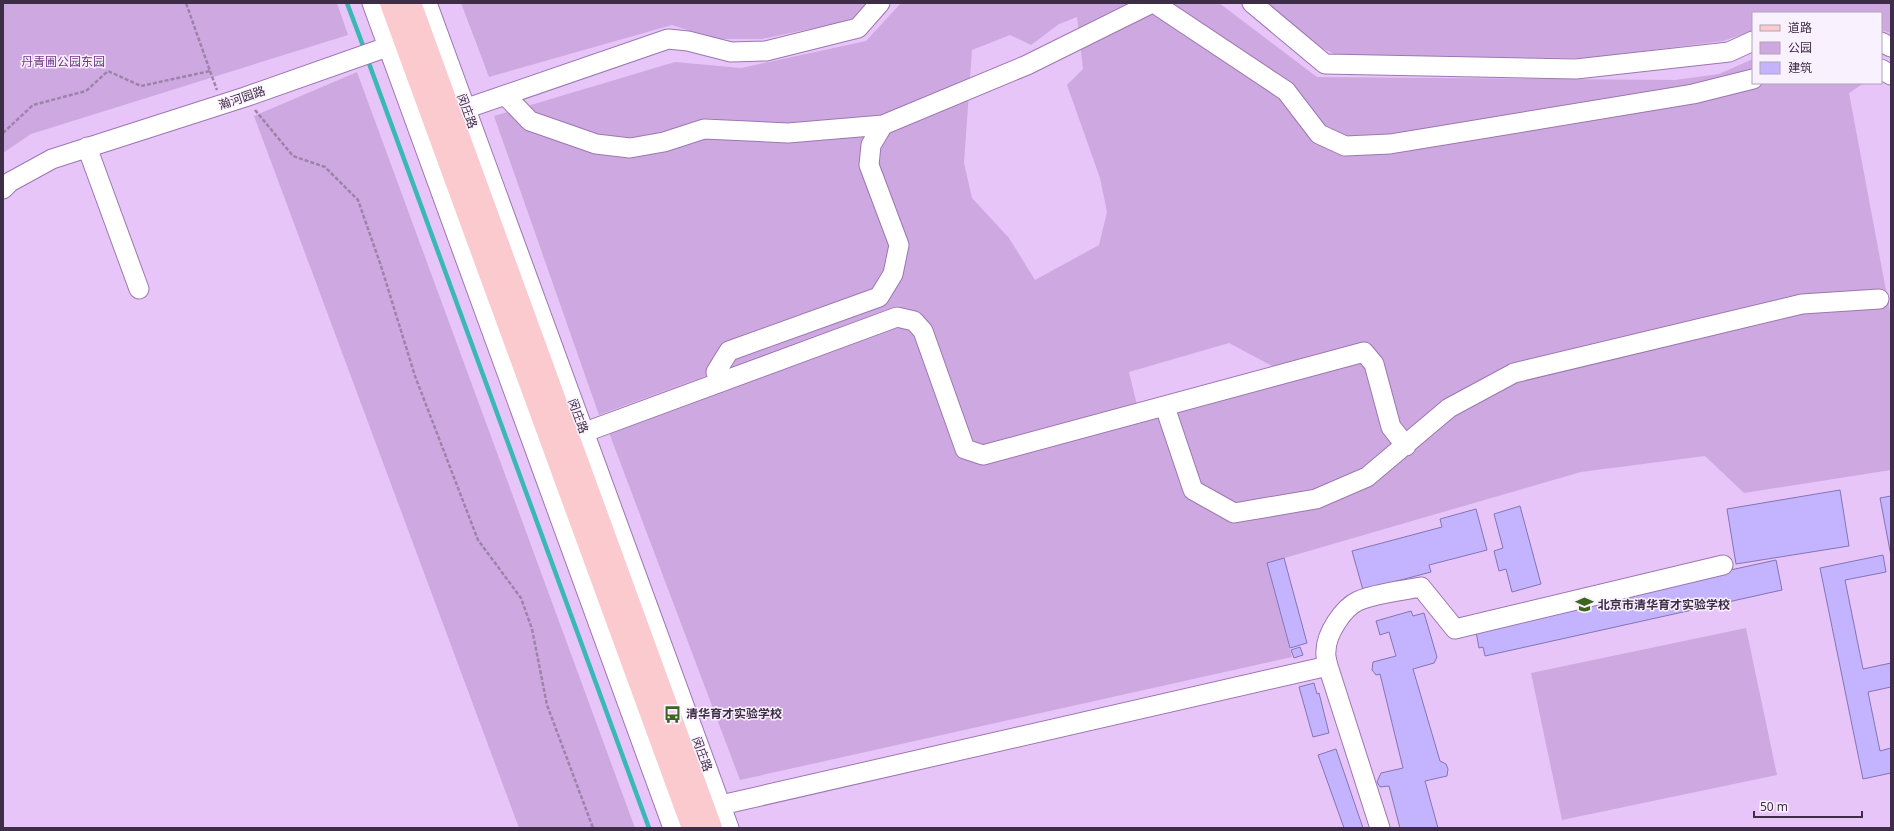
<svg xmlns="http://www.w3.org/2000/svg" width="1894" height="831" font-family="'Noto Sans','Noto Sans SC',sans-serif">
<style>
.green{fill:#cea9e1;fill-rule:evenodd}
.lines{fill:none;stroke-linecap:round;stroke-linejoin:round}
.stream{stroke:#3ab8b7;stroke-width:4.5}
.building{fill:#c4b3ff;stroke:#8474b4}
.minor-casing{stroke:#9d76b1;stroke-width:21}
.major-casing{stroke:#fff;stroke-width:24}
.path{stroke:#9d83aa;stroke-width:2.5;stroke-dasharray:4 2;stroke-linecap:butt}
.minor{stroke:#fff;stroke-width:19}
.major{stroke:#fbcace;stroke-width:22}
.labels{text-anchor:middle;stroke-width:3;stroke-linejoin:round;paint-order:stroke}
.park-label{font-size:12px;fill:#703888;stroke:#faf1fe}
.street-label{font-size:12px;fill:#3e2d46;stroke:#faf1fe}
.poi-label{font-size:12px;font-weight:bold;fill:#3e2d46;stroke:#faf1fe;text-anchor:start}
</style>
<rect width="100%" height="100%" fill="#e7c5f8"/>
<path class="green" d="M3 3H337L348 35 31 134 3 153Z
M461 3H868L853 20 762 39H715L672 25 489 77Z
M901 3H1219L1317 77 1675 80 1719 74 1753 59V83H1864L1849 93 1891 317V470L1744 493 1705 456 1581 472 1267 563 1292 657 740 780 608 430 905 303 599 415 494 116 675 62 741 68 866 41ZM1077 17 1083 69 1067 85 1100 178 1107 212 1099 245 1035 280 1009 238 972 198 964 163 972 50 1010 35 1031 45 1059 24ZM1229 343 1274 367 1137 405 1129 372Z
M1264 3H1891V33L1881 30V13H1753V31L1723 41 1589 58 1340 57 1318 46Z
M357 72 635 828H519L254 116Z
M1746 628 1777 775 1562 820 1531 673Z"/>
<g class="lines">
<path class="stream" d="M347 3 365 51
M367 58 649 828"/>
</g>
<path class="building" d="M1840 490 1849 546 1736 564 1727 509Z
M1891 496V556L1880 498Z
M1520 506 1541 584 1512 592 1506 569 1499 571 1494 551 1503 548 1494 514Z
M1476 509 1487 550 1429 565 1431 572 1363 590 1352 551 1442 527 1440 519Z
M1883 555 1886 572 1845 580 1863 669 1891 663V687L1868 692 1880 751 1891 748V773L1863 779 1820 568Z
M1284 558 1307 643 1290 648 1267 563Z
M1776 560 1782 590 1485 656 1483 647 1479 648 1475 626Z
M1411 611 1413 616 1424 613 1437 657 1434 663 1413 669 1440 761 1446 764 1448 769 1447 776 1425 781 1438 828H1400L1389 786 1380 787 1377 782 1381 773 1403 768 1380 674 1376 675 1372 670 1373 662 1396 656 1389 632 1380 635 1376 621Z
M1300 647 1303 655 1294 658 1291 650Z
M1314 683 1317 694 1319 693 1329 733 1313 737 1299 687Z
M1336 749 1363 828H1344L1318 755Z"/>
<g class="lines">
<defs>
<path id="minor" d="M372 3 673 828
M427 3 729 828
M1154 3 1286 91 1319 134 1345 146 1390 144 1693 94 1753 79
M1252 3 1325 64 1576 69 1729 52 1753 41
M1881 42 1891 47
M1881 69 1891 75
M505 95 530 121 596 144 630 148 664 142 704 129 788 133 883 125
M443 102 450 114 668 39 688 41 731 52 766 51 858 28 880 3
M87 147 139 289
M3 189 10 182 52 159 245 97 404 41 412 54
M719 382 716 372 729 351 879 297 893 274 899 245 869 165 871 145 883 125 1027 65 1152 3
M1165 407 1193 490 1234 513 1316 499 1367 477 1449 408 1514 373 1802 304 1879 299
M569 438 897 317 914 321 923 331 965 449 983 455 1364 352 1374 364 1391 427 1406 446
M1328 666 1380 828
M721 805 1328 666C1327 661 1325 656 1326 651 1326 634 1343 608 1358 601 1376 593 1401 591 1421 587L1455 629 1723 565"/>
<path id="major" d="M391 3 693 828
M410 3 711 828"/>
</defs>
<use href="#minor" class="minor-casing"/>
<use href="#major" class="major-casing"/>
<path class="path" d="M210 71 217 90
M255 110 293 156 325 167 358 200 381 266 415 376 478 540 521 598 532 629 547 705 593 828
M3 133 33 105 86 91 108 71 141 86 210 71 186 3"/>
<use href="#minor" class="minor"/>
<use href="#major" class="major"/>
</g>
<defs>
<symbol id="school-bare" viewBox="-9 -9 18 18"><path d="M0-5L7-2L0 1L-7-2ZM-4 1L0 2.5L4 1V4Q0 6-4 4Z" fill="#3d6520" stroke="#faf1fe" stroke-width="2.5" paint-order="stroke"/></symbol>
<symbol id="bus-bare" viewBox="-9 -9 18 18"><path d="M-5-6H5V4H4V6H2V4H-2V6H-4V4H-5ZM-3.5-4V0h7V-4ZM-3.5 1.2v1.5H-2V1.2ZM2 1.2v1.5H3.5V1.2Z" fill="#3d6520" stroke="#faf1fe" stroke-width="2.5" paint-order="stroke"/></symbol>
</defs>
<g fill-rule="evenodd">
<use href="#school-bare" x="1572" y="592" width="25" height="25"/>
<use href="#bus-bare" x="660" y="702" width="25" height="25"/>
</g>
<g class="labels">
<g class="park-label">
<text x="63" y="66">丹青圃公园东园</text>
</g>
<g class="street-label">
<text transform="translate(242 98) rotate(-19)" y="4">瀚河园路</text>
<text transform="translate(467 111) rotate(70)" y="4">闵庄路</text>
<text transform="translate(578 416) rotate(70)" y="4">闵庄路</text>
<text transform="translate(702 754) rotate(70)" y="4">闵庄路</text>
</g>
<g class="poi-label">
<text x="1598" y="609">北京市清华育才实验学校</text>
<text x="686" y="718">清华育才实验学校</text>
</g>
</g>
<rect width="1894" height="831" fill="none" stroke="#3e2d46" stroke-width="8"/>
<rect x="1752" y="12" width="130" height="72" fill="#faf1fe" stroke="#afa3b4"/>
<rect x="1760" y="25" width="20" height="6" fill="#fbcace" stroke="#afa3b4"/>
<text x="1788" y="32" font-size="12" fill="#3e2d46">道路</text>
<rect x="1760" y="42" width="20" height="12" fill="#cea9e1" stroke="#afa3b4"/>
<text x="1788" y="52" font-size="12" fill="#3e2d46">公园</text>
<rect x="1760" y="62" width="20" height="12" fill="#c4b3ff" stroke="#afa3b4"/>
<text x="1788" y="72" font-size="12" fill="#3e2d46">建筑</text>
<path d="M1754 811v6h108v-6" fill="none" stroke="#3e2d46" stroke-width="2"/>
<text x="1760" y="811" font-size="12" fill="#3e2d46" stroke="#faf1fe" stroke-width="3" paint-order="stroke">50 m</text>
</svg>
